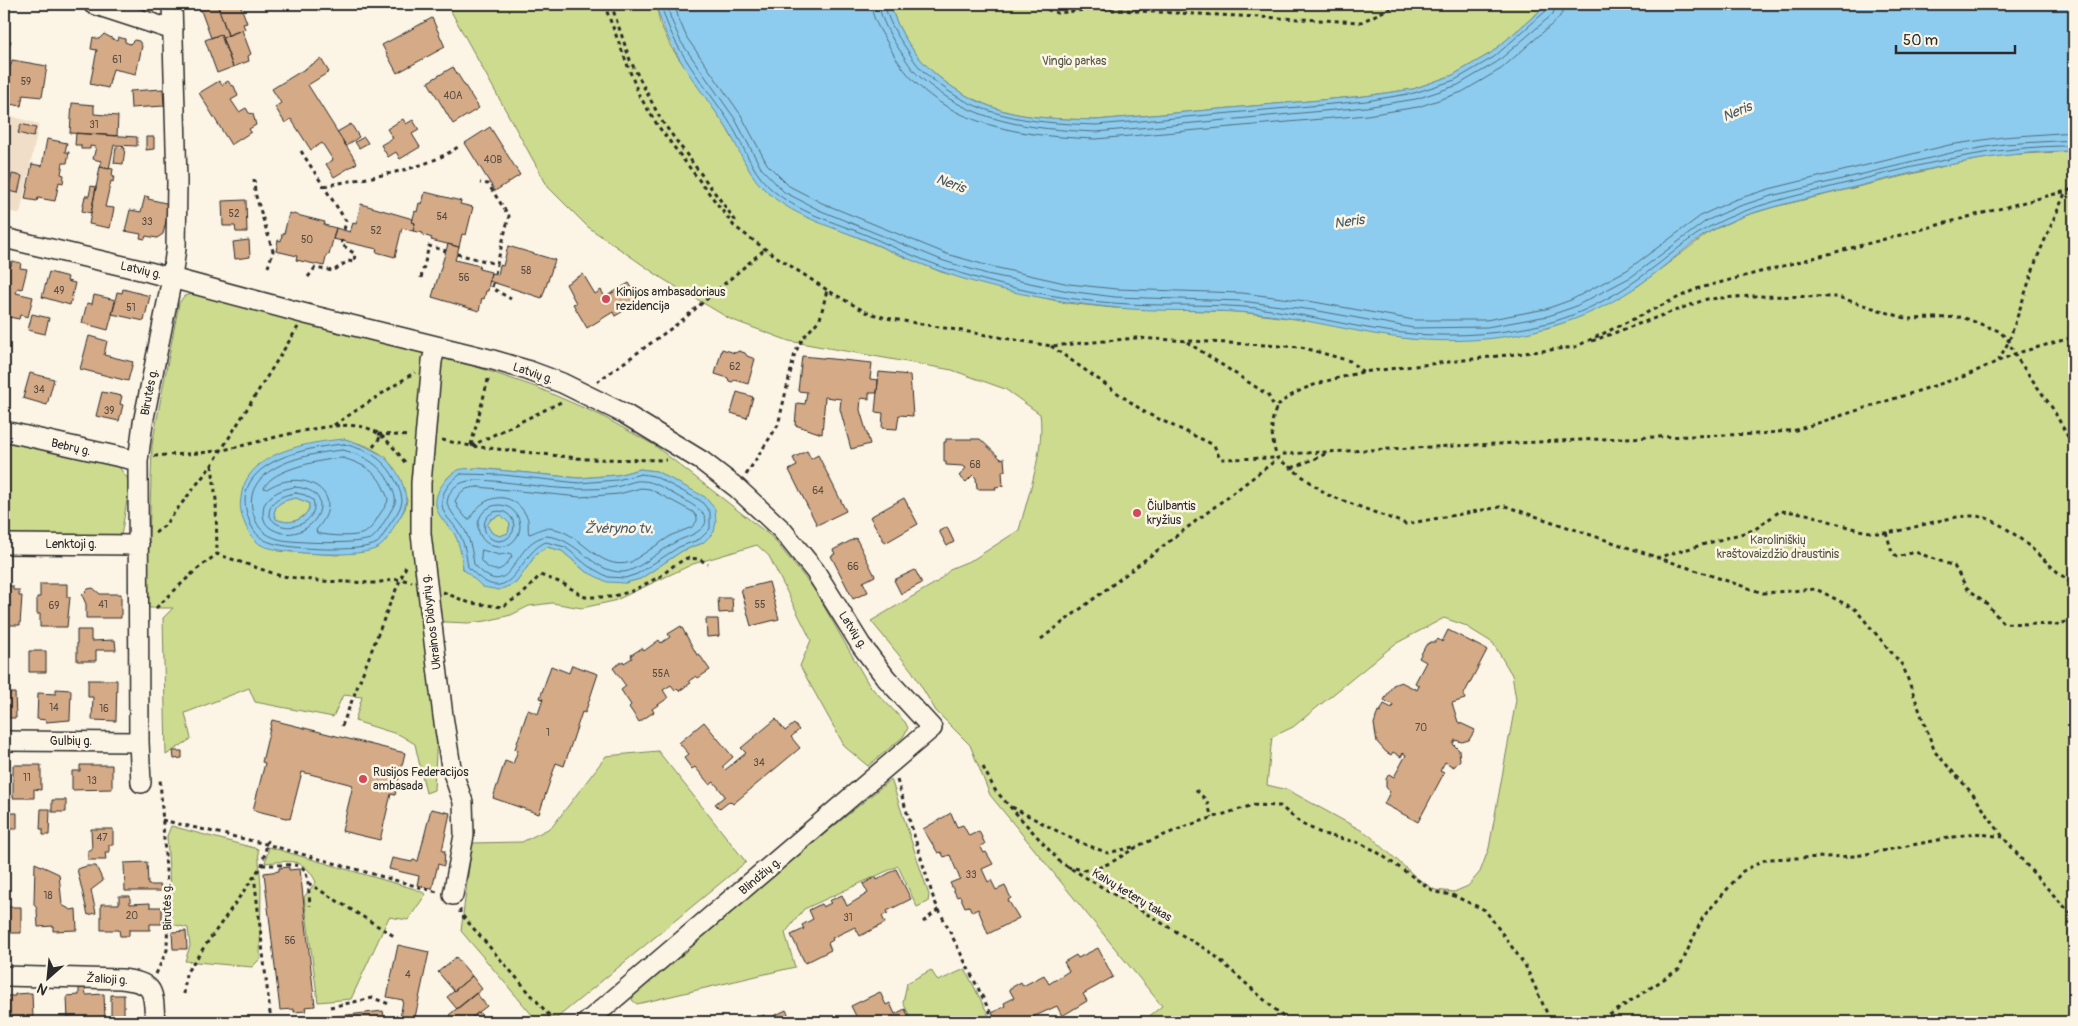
<svg xmlns="http://www.w3.org/2000/svg" width="2078" height="1026" font-family="Pangolin,sans-serif">
<style>
.built{fill:#f0dec8}
.green{fill:#cddb8f;stroke:#7c835d;fill-rule:evenodd}
.water{fill:#8dccee;stroke:#668ca0;fill-rule:evenodd}
.lines{fill:none;stroke-linecap:round;stroke-linejoin:round}
.shore{stroke:#526b79;stroke-width:1}
.building{fill:#d5aa86;stroke:#2b2b2b}
.street-casing{stroke:#2b2b2b;stroke-width:22}
.path{stroke:#2b2b2b;stroke-width:3;stroke-dasharray:4 4;stroke-linecap:butt}
.street{stroke:#fcf5e5;stroke-width:19}
.poi-dot{fill:#d1495b;stroke:#fcf5e5;stroke-width:2}
.labels{text-anchor:middle;stroke-width:5;stroke-linejoin:round;paint-order:stroke}
.number-label{font-size:10px;fill:#564b42}
.park-label{font-size:12px;fill:#545744;stroke:#fcf5e5}
.street-label{font-size:12px;fill:#2b2b2b;stroke:#fcf5e5}
.poi-label{font-size:12px;fill:#2b2b2b;stroke:#fcf5e5;text-anchor:start}
.water-label{font-size:14px;font-style:italic;fill:#485b66;stroke:#fcf5e5}
</style>
<rect width="100%" height="100%" fill="#fcf5e5"/>
<filter id="ink" filterUnits="userSpaceOnUse"><feTurbulence type="fractalNoise" baseFrequency=".02" numOctaves="2"/><feDisplacementMap in="SourceGraphic" scale="10" xChannelSelector="R" yChannelSelector="G"/><feConvolveMatrix kernelMatrix="1 2 1 2 8 2 1 2 1" color-interpolation-filters="sRGB"/></filter>
<g filter="url(#ink)">
<path class="built" d="M4 114 39 124 20 214 4 210Z"/>
<path class="green" d="M447 4H656L660 23 671 47 725 125 734 141 795 211 941 272 984 284 1066 303 1114 308 1240 312 1311 321 1412 339 1488 338 1522 333 1551 327 1579 317 1608 303 1638 286 1711 231 1741 217 1774 207 1953 164 2005 155 2074 151V1022H1142L1162 1006 990 795 970 745 936 711 912 671 871 621 937 582 952 568 974 559 1019 530C1028 496 1045 448 1040 414L1005 389 952 370 789 341 730 319 663 279 588 227 548 187ZM1444 618 1464 625 1493 643 1512 675 1516 700 1489 848 1480 872 1468 886 1454 892 1435 890 1418 879 1368 834 1288 790 1267 785 1272 737 1293 727 1395 644Z
M890 4H1548L1491 53 1453 75 1413 89 1365 96 1096 120C1068 119 1039 119 1012 113 955 99 907 61 890 4Z
M193 294 477 367 536 387 600 415 654 445 772 537 814 589 869 685 905 722 908 728 903 737 868 766 845 747 800 666 811 640 769 556 757 545 693 564 614 601 582 608 552 603 529 606 511 615 486 621 468 623 423 621 437 735 434 790 426 793 415 744 400 735 355 721 362 697 343 695 333 717 255 702 249 688 185 713 191 739 166 755 163 618 173 608H147L152 445 179 303 184 296ZM345 439 367 446 386 457 407 500 405 509 397 522 338 555 278 551 258 465ZM477 468 579 478 617 475 640 469 656 471 680 485 703 543 682 551 640 579 625 583 585 571 562 551 547 547 537 553 516 583 463 569C462 556 461 544 454 533 447 523 441 516 436 505 445 478 446 470 477 468Z
M4 441 119 467 130 482 121 536 4 534Z
M296 498 309 503V508C303 521 289 525 276 519L274 514C275 502 286 500 296 498Z
M501 515 510 524 508 533 500 536 492 533 487 525 491 519Z
M658 751 746 862 552 1022H538L461 931 472 843 522 842 552 827 606 756Z
M891 779 929 895 928 902 917 907 898 866 804 909 785 933 795 967 637 1004 632 1000 636 990Z
M171 826 258 849 261 886 260 959 252 967 185 961 190 946 188 928 172 924 167 836Z
M269 847 415 889 426 894 408 920 389 917 351 999 318 1002 304 897 316 882C304 857 289 861 265 863Z
M965 969 992 1022H913L903 1003 907 983 931 970 938 981Z"/>
<path class="water" d="M656 4H890C907 61 955 99 1012 113 1039 119 1068 119 1096 120L1365 96 1413 89 1453 75 1491 53 1548 4H2074V151C1991 151 1911 173 1831 193 1790 203 1746 211 1709 232 1684 247 1663 269 1639 285 1613 303 1583 318 1553 326 1508 340 1456 343 1410 339 1359 334 1310 319 1260 314 1209 308 1158 313 1108 307 1051 301 991 290 937 270 911 261 887 249 863 239 829 226 790 215 764 189 744 170 738 143 722 121 696 83 667 49 656 4Z
M345 439C369 447 390 455 401 480 409 500 407 507 395 525 391 532 386 543 379 547 361 559 284 554 263 546 251 540 246 528 242 516 240 509 240 504 241 497 246 452 308 442 345 439ZM296 498 309 503V509C303 521 289 525 276 519L274 514C275 502 286 500 296 498Z
M477 468 579 478 617 475 640 469 656 471 705 497 715 509 716 522 714 532 703 543 682 551 640 579 625 583 607 582 585 571 562 551 547 547 537 553 516 583 499 590 483 587 463 569C462 557 460 546 455 535 449 525 437 517 436 505 434 492 447 476 458 470 463 468 471 469 477 468ZM501 515 510 524 508 533 500 536 492 533 487 525 491 519Z"/>
<g class="lines">
<path class="shore" d="M661 4C672 49 703 82 728 120 743 142 749 168 769 187 797 213 835 222 869 236 893 247 917 258 942 267 996 286 1056 299 1113 303 1161 307 1209 303 1256 308 1309 314 1360 330 1413 334 1458 337 1504 334 1548 323 1586 313 1622 292 1653 268 1672 254 1690 237 1711 226 1750 205 1796 196 1839 185 1916 166 1994 145 2074 146
M667 4 671 19 681 42 735 119 761 168 784 192 819 210 944 261 987 274 1068 291 1115 297 1241 301 1313 310 1413 328 1487 327 1548 316 1574 307 1631 277 1706 221 1737 207 1771 196 1951 153 2004 144 2074 140
M675 4 678 17 687 38 741 115 767 164 789 186 822 203 947 254 989 266 1069 284 1116 289 1242 293 1314 302 1414 320H1486L1546 309 1571 300 1627 270 1702 215 1734 200 1769 189 1949 145 2003 137 2074 132
M871 4C872 18 880 30 887 42 927 124 1014 136 1096 139L1367 115 1418 107 1462 92 1501 69 1558 19 1562 13 1564 4
M879 4C880 19 892 39 901 52 906 60 912 70 919 76 970 123 1030 129 1096 132L1366 107 1416 99 1458 85 1497 62 1553 14 1556 4
M885 4C886 18 898 37 906 48 911 56 916 64 922 70 927 76 934 80 940 85 985 120 1041 123 1096 125L1366 101 1414 93 1455 80 1494 57 1548 9 1550 4
M344 444C371 451 387 460 398 486 400 491 402 496 402 501 401 509 394 518 390 524 386 530 382 539 377 543 361 553 290 549 272 543 258 539 252 530 248 517 229 462 307 447 344 444Z
M343 450C366 456 383 466 392 488 394 493 396 498 395 503 393 508 389 514 386 519 382 525 378 534 372 538 361 545 292 543 278 539 265 535 258 529 254 516 237 467 308 453 343 450Z
M343 458C362 464 376 470 384 489 385 492 388 497 388 500 387 505 381 512 378 517 375 522 371 529 366 532 356 538 328 536 317 533L316 530C351 492 301 466 267 489L264 488C271 469 324 459 343 458Z
M461 474 503 475 579 483 617 480 641 474 654 476 701 501 710 512V529L700 539 679 547 637 574 625 578 608 577 588 566 565 547 546 542C516 554 513 615 468 567 466 555 465 544 459 533 456 527 451 522 447 517 435 500 446 484 461 474Z
M477 480C511 481 545 489 579 489 592 489 608 489 620 486 627 484 635 480 642 481 655 481 666 490 677 496 704 510 723 524 682 539 664 546 639 571 623 572 592 573 578 538 546 536 540 537 533 541 529 545 511 563 505 599 474 564 472 551 470 538 463 527 457 519 451 513 447 503 449 486 461 481 477 480Z
M295 487C347 491 308 550 272 529 263 524 262 515 264 505 271 493 282 489 295 487Z
M478 487 580 497 619 494 641 488 650 489 693 512 697 517V521L692 527 672 535 631 562C597 573 580 528 547 528 540 528 535 533 529 534 527 528 530 521 526 515 512 489 482 494 470 519H467L458 508 455 501C461 490 465 488 478 487Z
M296 493 305 495 313 500C321 525 278 538 269 514 270 499 283 495 296 493Z
M478 526a21 21 0 1 1 42 0a21 21 0 1 1-42 0Z
M484 526a15 15 0 1 1 30 0a15 15 0 1 1-30 0Z
M482 550 499 555 510 553 512 556C503 571 495 576 481 561Z"/>
</g>
<path class="building" d="M212 4H217L228 35 222 38 221 34 211 38 200 8Z
M217 4H240L247 23 243 24 245 29 228 35Z
M432 18 445 47 397 73 382 45Z
M242 30 251 54 248 56 249 61 233 67 222 38Z
M104 34 117 41 118 37 125 39V42L130 44 134 40 139 41 142 46 136 74 113 69 108 88 90 84 97 50 91 49 93 37 99 39Z
M221 34 233 67 217 73 205 40Z
M4 37 11 41 7 52 4 51Z
M321 59 329 72 308 85 357 163 334 177 326 164 333 160 322 143 311 150 291 119 285 123 275 107 281 103 272 89Z
M12 60 47 66 42 97 23 95 21 106 4 103 10 65H11Z
M453 67 479 108 453 124 428 82Z
M219 81 222 85 228 81 231 85 234 86 238 96 231 100 239 112 246 108 249 113 253 114 256 125 249 129 251 132 231 145 199 93Z
M163 89 164 106 131 108 130 91Z
M72 103 94 105V114L118 116 117 136 70 133Z
M403 119 406 124 413 120 419 130 412 134 420 147 400 159 396 152 388 157 381 145 393 138 387 129Z
M21 124 36 128 33 137 18 133Z
M351 124 359 137 346 146 337 132Z
M490 127 520 175 495 191 465 143Z
M76 133 137 137V146L114 145 109 169 100 167 101 161 93 159 96 147 90 146V149H81V145H75Z
M146 137H154V149L146 150Z
M364 137 368 143 359 148 355 142Z
M47 139 67 143 65 152H69L67 163H63L61 174 64 175 63 183 59 182 55 201 38 198 37 201 25 199 32 164 42 166Z
M116 147 125 148 123 164 114 163Z
M100 167 113 169 112 176H114L113 182 111 181 105 207 114 208 110 228 89 224Z
M12 174 22 176 18 193 8 191Z
M91 186 96 187 91 213 82 211 85 196H89Z
M425 192 461 201 460 204 473 207 466 235 462 234 459 247 431 240 432 238 423 235V233L413 231 415 223 412 222 415 211 417 212 419 203 422 204Z
M145 196 149 197 148 199 170 204 163 234 157 238 146 236 145 239 140 238 141 234 125 231 130 210 141 212Z
M246 200 247 232H236L235 226H223L222 201Z
M361 204 413 219 412 222 415 223 413 231 402 228 395 257 376 252 377 249 333 239 336 228 350 232 353 223 356 224Z
M289 213 325 222 324 225 336 228 329 255 327 254 324 266 296 260 297 256 276 251 278 240 281 241 282 234H284Z
M249 240 250 257 235 259 233 242Z
M448 244 459 247 455 260 480 266 479 269 491 272 488 291H486L484 299 482 298 479 311 432 297Z
M508 246 555 260 542 298 489 281 491 273 498 275 500 265 503 266Z
M12 261 21 263 20 268 27 269 22 289 18 288 16 293 33 297 28 317 20 315 19 319 4 316V264L11 266Z
M49 272 68 277 67 281 75 283 70 305 42 297Z
M583 274 595 294 601 290 605 297 629 283 640 301 615 316 613 312 587 328 573 304 576 303 566 284Z
M123 289 150 296 144 321 112 314 117 292 122 293Z
M94 295 116 300 108 330 82 323 87 303 92 304Z
M32 314 49 318 45 334 28 330Z
M89 336 107 341 104 355 133 362 128 381 80 369Z
M722 349 735 353 739 351 745 353 747 356 755 359 748 384 735 380 732 382 729 381 728 378 715 374Z
M802 356 872 363 870 379 878 380 877 393H869V399L861 398 860 410 870 444 851 449 840 409 841 399 825 397 822 434 795 425 797 403 805 404 807 392 798 391Z
M879 372 910 375 913 416 899 415 897 429 882 428 883 413 875 412Z
M30 373 54 379 47 405 23 398Z
M102 392 122 396 120 404 123 405 119 421 96 416Z
M737 392 753 397 747 418 731 413Z
M946 439H980L1001 459 1004 458 1005 471H1002L1003 486 995 487 996 489H977L976 478 973 475 966 482 959 476 966 468 963 466 946 465V462H944V442H946Z
M807 451 811 459 818 455 846 511 817 525 789 470 797 466 793 458Z
M904 498 918 524 885 543 870 517Z
M947 527 954 542 947 546 939 531Z
M856 538 875 576 863 582 868 592 853 599 831 556 835 554 833 550Z
M915 570 922 583 901 594 894 580Z
M769 582 779 619 751 626 741 589Z
M40 584H67V597H70L67 627H40V614H37V597H40Z
M4 586H13V590H19V596H22L20 625H4Z
M93 588 100 594H121V618H86V604L82 595 88 589Z
M718 598H732L733 612 719 613Z
M706 619H718L719 636 707 637Z
M681 626 697 655 699 654 710 670 698 678 696 676 689 681 691 683 679 691 677 689 675 690 671 685 663 690 668 698 652 709 654 712 639 722 629 707 631 705 621 690 626 686 613 668 623 661 624 663 632 658 631 655 642 648 644 651 659 640 661 643 670 637 668 634Z
M77 630H91V641L115 640 116 650H96V661H77Z
M1448 630 1487 650 1464 694 1465 699 1452 703 1458 722 1475 730 1469 740 1462 742 1455 740 1453 744 1459 750 1460 760 1454 767 1445 762 1440 771 1444 773 1418 822 1384 804 1390 792 1386 787V779L1389 774 1394 777 1406 755 1403 753 1401 757 1393 752 1391 755 1386 752 1377 742 1374 724 1378 711 1380 712 1384 704 1392 708 1393 705 1384 700 1393 685 1401 682 1417 690 1419 686 1415 683 1426 662 1419 658 1426 645 1431 642H1436L1438 639 1442 642Z
M29 651H46V672H29Z
M572 665 598 674 585 713 582 712 564 766 556 763 539 814 493 798 505 761 513 764 518 750 515 749 528 710 538 714 543 699 540 698 551 666 569 673Z
M88 680H117L116 721 92 720 93 697H88Z
M56 689 71 690 70 720 46 722V720L37 719 38 693 56 694Z
M4 693H15L16 718H4Z
M776 719 785 731 794 724 799 730 791 737 800 748 733 804 730 801 720 809 715 804 725 796 714 782 710 785 695 767 692 769 684 758 689 754 679 743 704 722 733 757 722 767 725 770 746 753 741 748Z
M272 720 405 753 395 795 391 794 380 840 342 831 353 785 302 772 290 819 253 810 265 763 262 762Z
M173 751H182V758L174 759Z
M13 765H41V790L34 789V798H13Z
M80 765H112V789L72 790V771H80Z
M52 800H66V812H52Z
M41 809H50L49 835H43V829H40Z
M431 809 450 813 442 851H445L444 866 438 864 432 889 417 885 419 876 389 869 392 858 412 862 413 860 418 861Z
M6 813H17V829H6Z
M951 813 957 827 963 825 969 836 979 831 985 844 980 846 984 853 986 852 993 864 982 869 988 882 991 880 996 890 1005 886 1011 898 1008 900 1019 918 988 934 978 909 972 912 969 906 965 907 960 896 957 897 950 883 960 879 950 855 944 857 941 852 938 853 923 829Z
M91 829H113V845H109V852H105L106 860H88V850H92Z
M147 862 148 885H161V891H125L124 863Z
M35 863 59 874 62 905 71 910 76 909 77 930 53 931V926L38 927 37 909 34 904Z
M87 866H96L103 881 91 890 96 913 88 915 77 869Z
M289 867V870L300 869 315 1006 305 1007 306 1011 294 1012V1009L280 1010 264 873 279 871V868Z
M896 869 911 899 887 911 888 913 882 916 885 923 860 936 855 927 832 938 833 940 828 943 831 950 805 963 791 935 804 929 802 925 813 919 809 910 821 904 823 907 831 903 829 901 842 895 847 906 868 893 863 884 876 877 877 880Z
M119 896H130V904L150 903V907H162V924H150V930H129V936H120L119 930H101V904H119Z
M4 900 5 907H21V933H4Z
M186 931 187 949H173L172 932Z
M398 945 429 952 414 1022 400 1019 403 1000 387 997Z
M1098 948 1113 977 1083 994 1087 1001 1062 1016 1057 1006 1033 1017 1035 1020 1032 1022H997L992 1013 1005 1006 1004 1003 1014 998 1009 989 1021 982 1023 986 1044 975 1049 984 1069 971 1064 962 1076 955 1078 958Z
M456 957 472 976 454 991 438 972Z
M472 976 482 989 457 1009 447 997Z
M79 988H85L86 995 104 994 105 1019 68 1021 67 996 79 995Z
M880 992 886 1005 890 1003 895 1014 905 1009 911 1022H859L851 1006Z
M32 993 33 1018H7V996H15V994Z
M476 993 487 1006 466 1022H456L449 1015Z
M111 995H124V1022H111Z
M786 1010 792 1022 752 1021 764 1015 766 1020Z
M383 1011 385 1022H296L295 1021Z
M479 1012 487 1022H466Z"/>
<g class="lines">
<defs>
<path id="street" d="M93 4 173 30
M4 238 149 272 306 314 493 360 527 370 562 383 625 414 702 461 737 488 782 530 815 571 861 645 886 678 932 728 587 1022
M436 346 432 361 421 483V534L443 716 451 767 463 802 464 835 453 895
M4 431 138 461
M4 544 139 545
M4 741 139 742
M141 783 139 742 138 461 143 423 172 278 176 248 177 182 172 4
M4 976 121 979C156 983 153 991 155 1022"/>
</defs>
<use href="#street" class="street-casing"/>
<path class="path" d="M604 4 639 95 658 126 734 226 765 249 827 290 866 312 886 318 1051 346 1136 338 1301 347 1350 361 1363 372 1575 347 1696 289 2074 189
M611 4 630 60 661 120 735 220 734 225
M1032 4 1057 13 1095 9 1116 4
M1095 9 1361 22 1399 4
M301 151 346 221 344 230
M254 179 255 193 273 251 268 267
M324 186C367 177 422 172 458 147
M457 254 497 264 509 216 488 184 480 183
M495 274 497 264
M308 277 315 268 333 271 348 261 354 262 355 254 341 244 342 240
M421 278 429 246 446 251
M493 283 492 288 511 299
M1592 341 1707 299 1752 296 1838 297 1908 319 1962 317 1999 331 2009 341 2014 354 2053 409 2074 448
M1187 342 1268 395 1276 410
M1051 346 1146 413 1214 445 1220 459 1277 458
M1998 361 2009 341 2037 258 2066 191
M1362 372C1337 379 1303 384 1282 402 1267 414 1272 442 1277 458L1328 495 1406 524 1505 506 1763 593 1816 589 1855 609 1903 666 1935 752 1972 793 2003 837 2035 875 2074 917
M597 382 680 322 765 249
M334 425 415 372
M378 434 408 436
M442 440 471 446 586 459 667 460
M471 445 489 376
M471 446 563 401
M373 447 381 436
M154 456C177 454 200 454 222 450 258 444 341 414 372 430 387 437 397 452 407 465
M212 465 216 500 217 554
M1292 468 1328 453
M746 475 778 425 795 353 803 338 820 319 827 290
M1886 532 1892 552 1897 557 1915 552 1954 566 1967 588 1986 603 2003 623 2055 625 2074 620
M155 533 164 526 212 465 298 327
M1656 558 1754 530 1780 511C1790 512 1800 512 1810 515 1832 521 1856 532 1880 533 1911 533 1964 506 1991 520 2023 535 2046 565 2074 585
M443 592 470 603 502 607 524 593 540 575 562 583 585 597H611L632 591 661 576 673 566 687 558 699 559 708 564
M156 608 196 570 217 554 281 576 320 581 374 583 400 579 412 582
M1041 639 1284 454 1623 438 1759 434 1796 430 1965 376 2014 354 2074 337
M342 726 389 606 407 564
M983 767 995 790 1060 862 1212 953 1289 1022
M897 780 934 900 995 1022
M1196 790 1207 801 1212 818
M1012 807 1076 841 1108 853 1137 846
M162 820 266 844 437 892
M262 865C308 866 306 856 310 906
M1067 867 1091 871 1112 862 1140 845 1189 825 1253 805 1280 806 1302 824 1323 834 1360 843 1374 850 1435 892 1452 895 1485 910 1525 965 1551 1022
M254 875 271 1022
M308 883 394 936
M460 909V913L555 1022
M923 922 939 909
M156 974 167 950 168 901 160 778
M184 994 186 973 262 865 268 840
M330 1007 373 998 389 1004
M1606 1022 1608 1016 1679 969 1703 917 1743 871 1767 859 1856 856 1974 833 2003 837"/>
<use href="#street" class="street"/>
</g>
</g>
<g class="poi-dot">
<circle cx="606" cy="299" r="5"/>
<circle cx="1137" cy="513" r="5"/>
<circle cx="363" cy="779" r="5"/>
</g>
<g class="labels">
<g class="number-label">
<text x="117" y="63">61</text>
<text x="26" y="85">59</text>
<text x="453" y="99">40A</text>
<text x="94" y="128">31</text>
<text x="493" y="163">40B</text>
<text x="234" y="217">52</text>
<text x="442" y="220">54</text>
<text x="147" y="225">33</text>
<text x="376" y="234">52</text>
<text x="307" y="243">50</text>
<text x="526" y="274">58</text>
<text x="464" y="281">56</text>
<text x="59" y="294">49</text>
<text x="131" y="311">51</text>
<text x="735" y="370">62</text>
<text x="39" y="393">34</text>
<text x="109" y="414">39</text>
<text x="975" y="468">68</text>
<text x="818" y="494">64</text>
<text x="853" y="570">66</text>
<text x="103" y="608">41</text>
<text x="760" y="608">55</text>
<text x="54" y="609">69</text>
<text x="661" y="677">55A</text>
<text x="54" y="711">14</text>
<text x="104" y="712">16</text>
<text x="1421" y="731">70</text>
<text x="548" y="736">1</text>
<text x="759" y="766">34</text>
<text x="27" y="781">11</text>
<text x="92" y="784">13</text>
<text x="102" y="841">47</text>
<text x="971" y="878">33</text>
<text x="48" y="899">18</text>
<text x="132" y="919">20</text>
<text x="848" y="921">31</text>
<text x="290" y="944">56</text>
<text x="408" y="978">4</text>
</g>
<g class="park-label">
<text x="1074" y="65">Vingio parkas</text>
<text x="1778" y="544">Karoliniškių<tspan x="1778" dy="14">kraštovaizdžio draustinis</tspan></text>
</g>
<g class="street-label">
<text transform="translate(141 270) rotate(13)" y="4">Latvių g.</text>
<text transform="translate(533 373) rotate(19)" y="4">Latvių g.</text>
<text transform="translate(149 392) rotate(-79)" y="4">Birutės g.</text>
<text transform="translate(71 447) rotate(13)" y="4">Bebrų g.</text>
<text x="71" y="548">Lenktoji g.</text>
<text transform="translate(431 622) rotate(-97)" y="4">Ukrainos Didvyrių g.</text>
<text transform="translate(853 630) rotate(57)" y="4">Latvių g.</text>
<text x="71" y="745">Gulbių g.</text>
<text transform="translate(760 876) rotate(-40)" y="4">Blindžių g.</text>
<text transform="translate(1132 895) rotate(31)" y="4">Kalvų keterų takas</text>
<text transform="translate(167 907) rotate(-91)" y="4">Birutės g.</text>
<text transform="translate(107 979) rotate(3)" y="4">Žalioji g.</text>
</g>
<g class="poi-label">
<text x="616" y="296">Kinijos ambasadoriaus<tspan x="616" dy="14">rezidencija</tspan></text>
<text x="1147" y="510">Čiulbantis<tspan x="1147" dy="14">kryžius</tspan></text>
<text x="373" y="776">Rusijos Federacijos<tspan x="373" dy="14">ambasada</tspan></text>
</g>
<g class="water-label">
<text transform="translate(1737 111) rotate(-23)" y="5">Neris</text>
<text transform="translate(951 183) rotate(20)" y="5">Neris</text>
<text transform="translate(1349 221) rotate(-8)" y="5">Neris</text>
<text x="619" y="533">Žvėryno tv.</text>
</g>
</g>
<rect width="2078" height="1026" fill="none" stroke="#fcf5e5" stroke-width="20"/>
<rect x="10" y="10" width="2058" height="1006" fill="none" stroke="#2b2b2b" stroke-width="2" filter="url(#ink)"/>
<g transform="translate(48 978) rotate(207)" stroke="#fcf5e5" stroke-width="4" paint-order="stroke">
<path d="M0-4L9 19L0 12L-9 19Z" fill="#2b2b2b"/>
<text y="-8" font-size="14" font-weight="bold" text-anchor="middle" fill="#2b2b2b">N</text>
</g>
<path d="M1896 45v8h119v-8" fill="none" stroke="#2b2b2b" stroke-width="2.5"/>
<text x="1903" y="45" font-size="15" fill="#2b2b2b" stroke="#fcf5e5" stroke-width="4" paint-order="stroke">50 m</text>
</svg>
